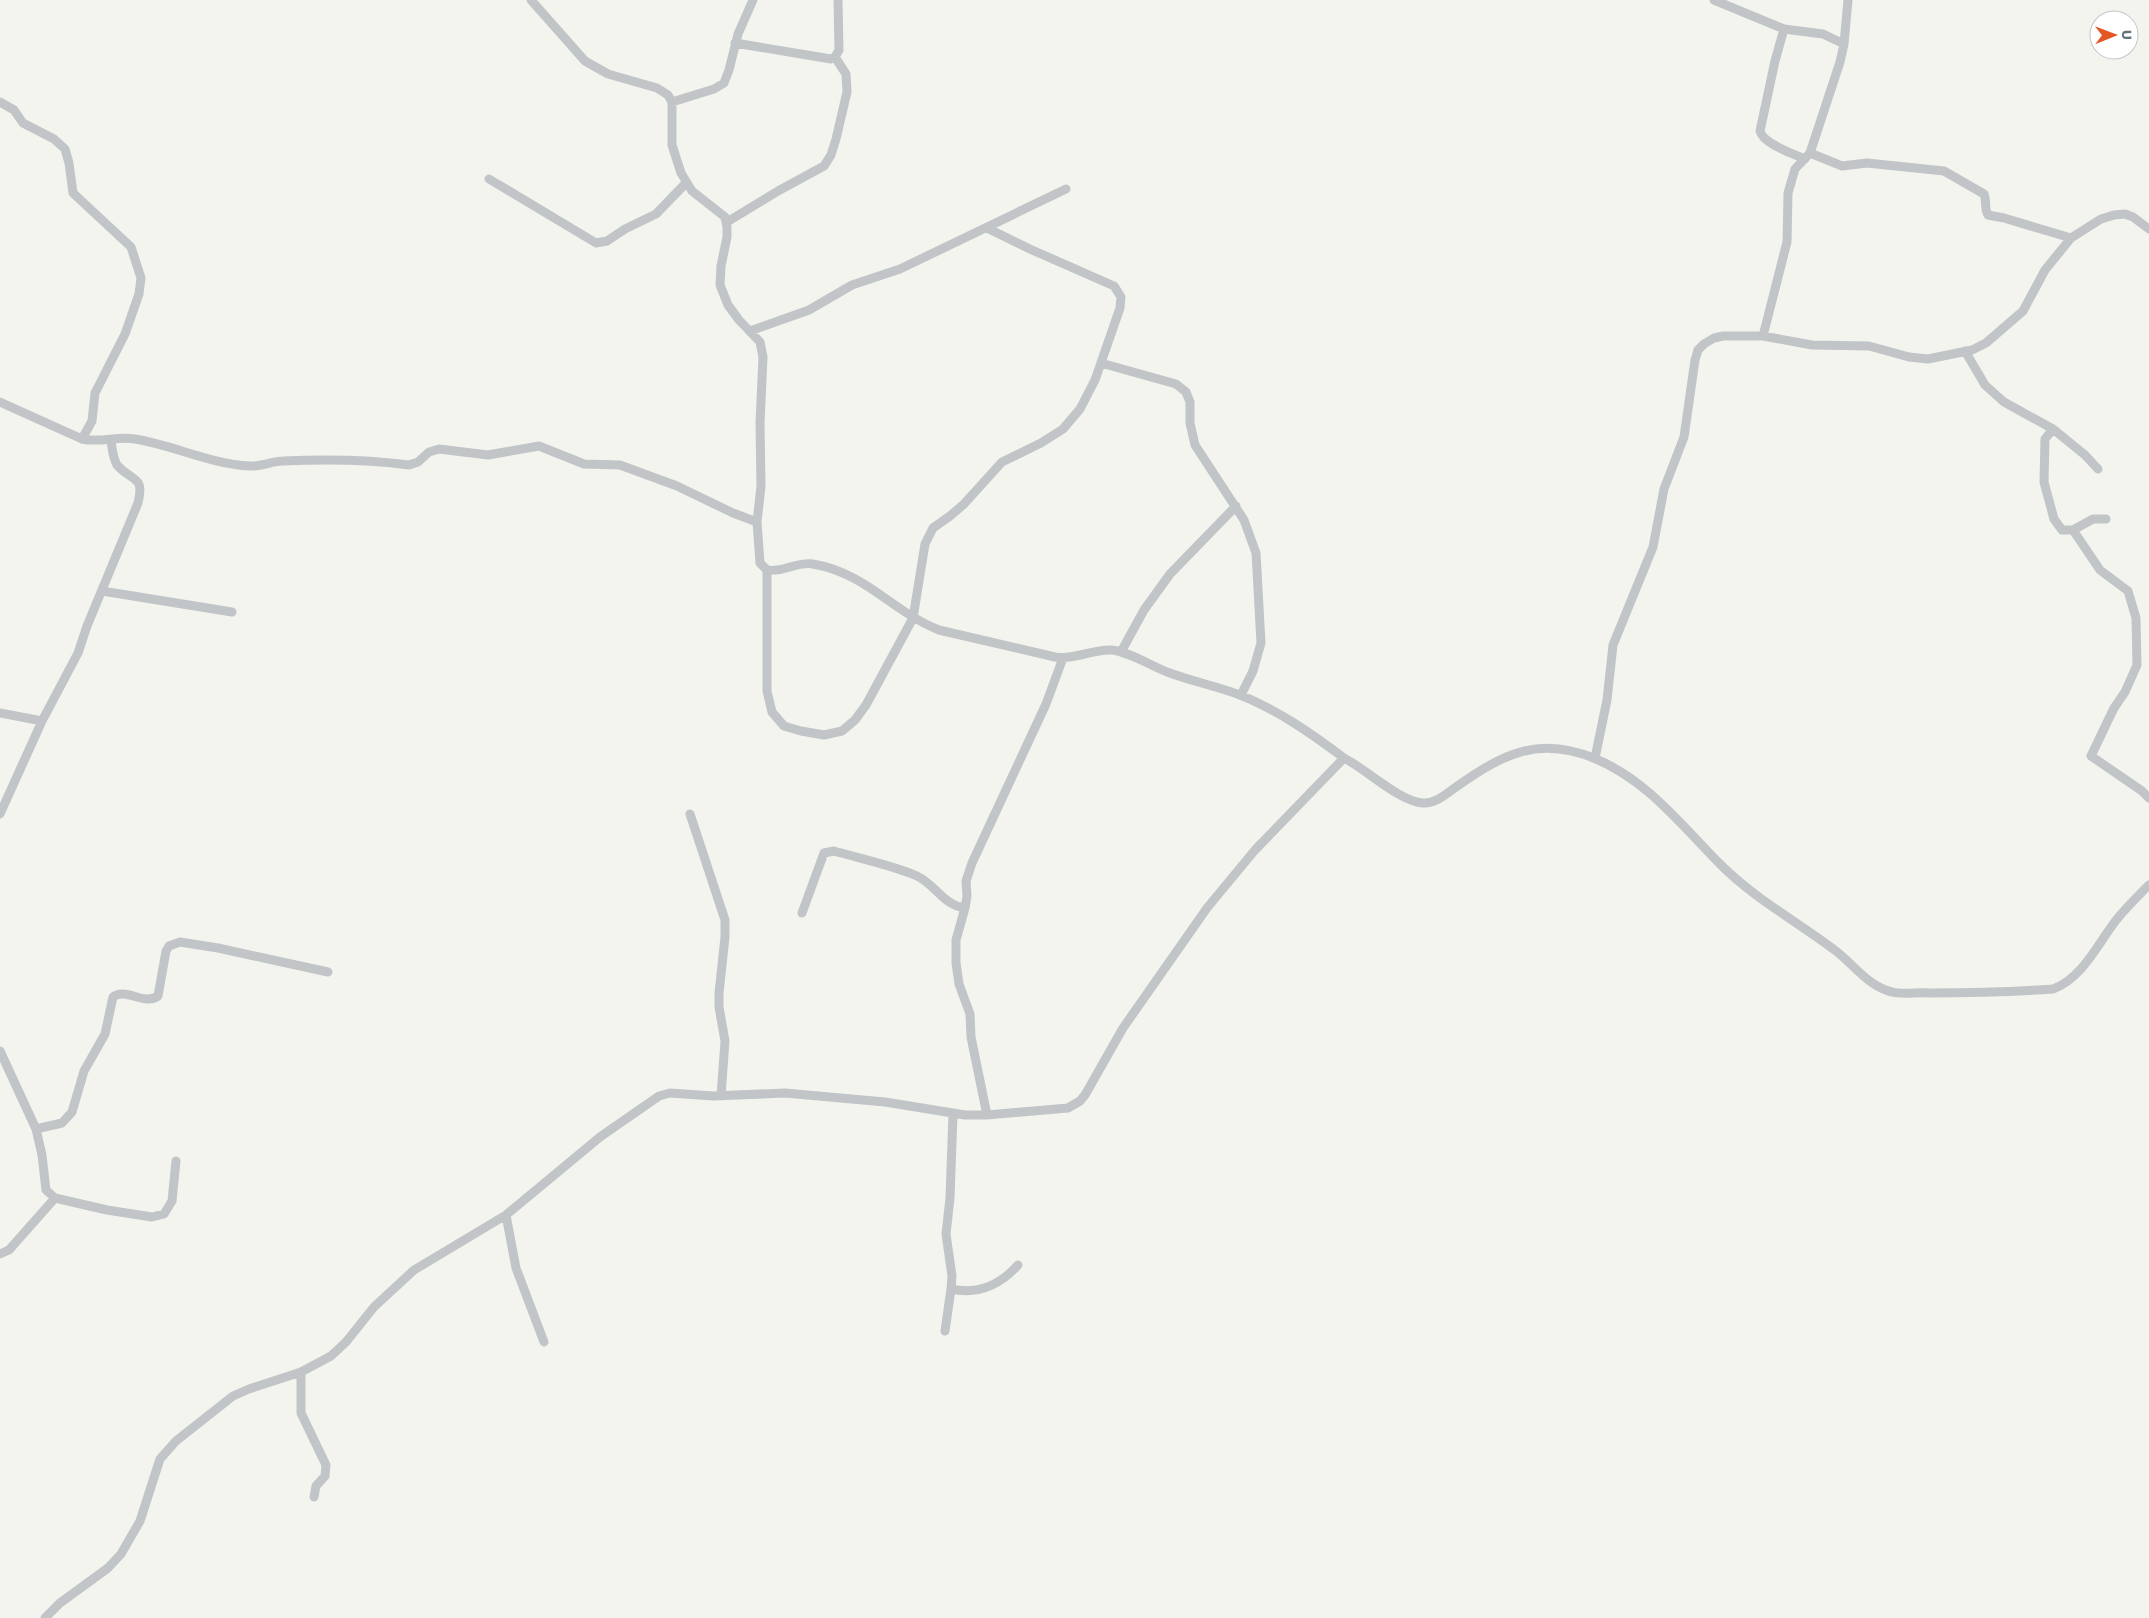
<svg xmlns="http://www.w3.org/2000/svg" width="2149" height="1618" font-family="'Work Sans',sans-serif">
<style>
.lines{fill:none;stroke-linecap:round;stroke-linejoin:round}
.street{stroke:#c1c5c8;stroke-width:9}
</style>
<rect width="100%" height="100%" fill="#f4f4ef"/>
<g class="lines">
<path class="street" d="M531 0 585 61 608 74 657 88 668 95 672 102V145L681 173 692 191 725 217 727 227V237L721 266 720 285 728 305 739 320 760 342 763 357 760 423 761 486 757 522
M1714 0 1784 29 1823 34 1844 44
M1784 29 1775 61 1760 131C1763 144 1794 154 1805 159
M735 43 831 59 835 57 839 50 838 0
M0 102 14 110 23 123 54 139 65 149 69 163 73 193 131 247 141 278 139 294 125 334 95 393 92 421 82 439
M672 102 714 89 724 83 729 70 738 34 753 0
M1810 153 1842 166 1867 163 1944 171 1984 194C1987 201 1984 209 1988 215L2004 218 2071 238
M489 179 596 243 607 241 625 229 656 214 686 183
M727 222 778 191 824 166 831 155 836 139 847 92 846 74 835 57
M750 331 809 310 852 285 900 269 1066 189
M1763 336 1787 242 1788 193 1795 169 1810 153 1840 62 1844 44 1848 0
M1965 351 1985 385 2004 402 2053 429 2085 455 2098 469
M1101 363 1176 384 1186 392 1190 402V423L1195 445 1244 520 1256 553 1261 643 1253 671 1241 695
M0 402 82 439C100 443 117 436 135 439 173 445 210 464 250 466 261 467 272 461 283 461 326 459 366 459 409 465L418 462 429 452 439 449 488 455 539 446 584 464 620 465 677 486 733 513 757 522 760 563 767 570C782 573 798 561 813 564 866 573 893 612 939 630L1055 657C1076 660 1092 649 1111 650 1128 651 1151 666 1167 672 1191 681 1216 686 1240 695 1278 710 1312 734 1344 758
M2053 429 2045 439 2044 482 2054 519 2062 530H2073L2093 519H2106
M2073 530 2100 570 2128 591 2136 618 2137 665 2125 692 2114 708 2091 756 2142 791 2149 798
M767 570V691L772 712 784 726 801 731 824 735 842 731 855 720 866 705 913 618 925 544 933 528 950 516 964 504 1002 462 1041 443 1063 429 1080 409 1095 380 1120 308 1121 297 1114 286 1032 250 987 228
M102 591 232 612
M1121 652 1144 610 1170 574 1236 506
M0 713 42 721
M1595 758 1607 700 1613 645 1653 547 1664 489 1684 437 1695 360 1698 350 1704 344 1714 338 1723 336H1763L1812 345 1869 346 1909 357 1928 359 1972 350 1986 343 2023 311 2045 270 2071 238 2101 219 2114 215 2125 214 2133 217 2149 229
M0 814 42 721 78 653 87 626 138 503C145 475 132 482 117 465 113 458 112 448 111 441
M690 814 725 920V937L719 993V1007L725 1041 721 1096
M965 908 967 896 966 881 972 863 1046 704 1063 658
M802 913 824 853 834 851C858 858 895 866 917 876 936 885 943 905 965 908L956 940V963L959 984 970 1014 971 1037 987 1115
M0 1051 36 1129 42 1155 46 1190 55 1198 107 1210 152 1217 164 1214 172 1201 176 1161
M36 1129 62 1123 72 1112 84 1071 105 1034 113 997C126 987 144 1006 158 996L166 951 169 946 180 942 218 948 328 972
M506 1215 516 1268 544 1342
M0 1254 9 1250 55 1198
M951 1289C979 1295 1000 1285 1018 1265
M945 1331 951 1289 952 1276 946 1234 950 1198 953 1114
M301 1372V1413L326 1465 325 1476 316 1486 314 1497
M45 1618 60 1603 108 1568 121 1554 140 1521 160 1459 176 1441 233 1396 249 1389 301 1372 331 1356 346 1342 374 1307 414 1270 506 1215 600 1137 659 1096 670 1093 713 1096 785 1093 885 1102 965 1115H987L1068 1108 1080 1101 1085 1095 1123 1028 1207 908 1255 850 1344 758C1366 769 1400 802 1423 803 1435 804 1446 794 1456 787 1503 754 1538 735 1596 759 1647 780 1683 827 1721 865 1755 899 1798 922 1836 951 1854 965 1869 987 1892 992 1903 995 1917 992 1929 993 1971 993 2011 992 2053 989 2083 978 2098 943 2117 919 2127 907 2138 896 2149 885"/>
</g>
<g transform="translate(2114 35) rotate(89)"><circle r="24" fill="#ffffff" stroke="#c1c7cd"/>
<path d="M0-4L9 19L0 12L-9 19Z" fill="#e25722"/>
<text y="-8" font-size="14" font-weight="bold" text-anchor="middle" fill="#637281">U</text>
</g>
</svg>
